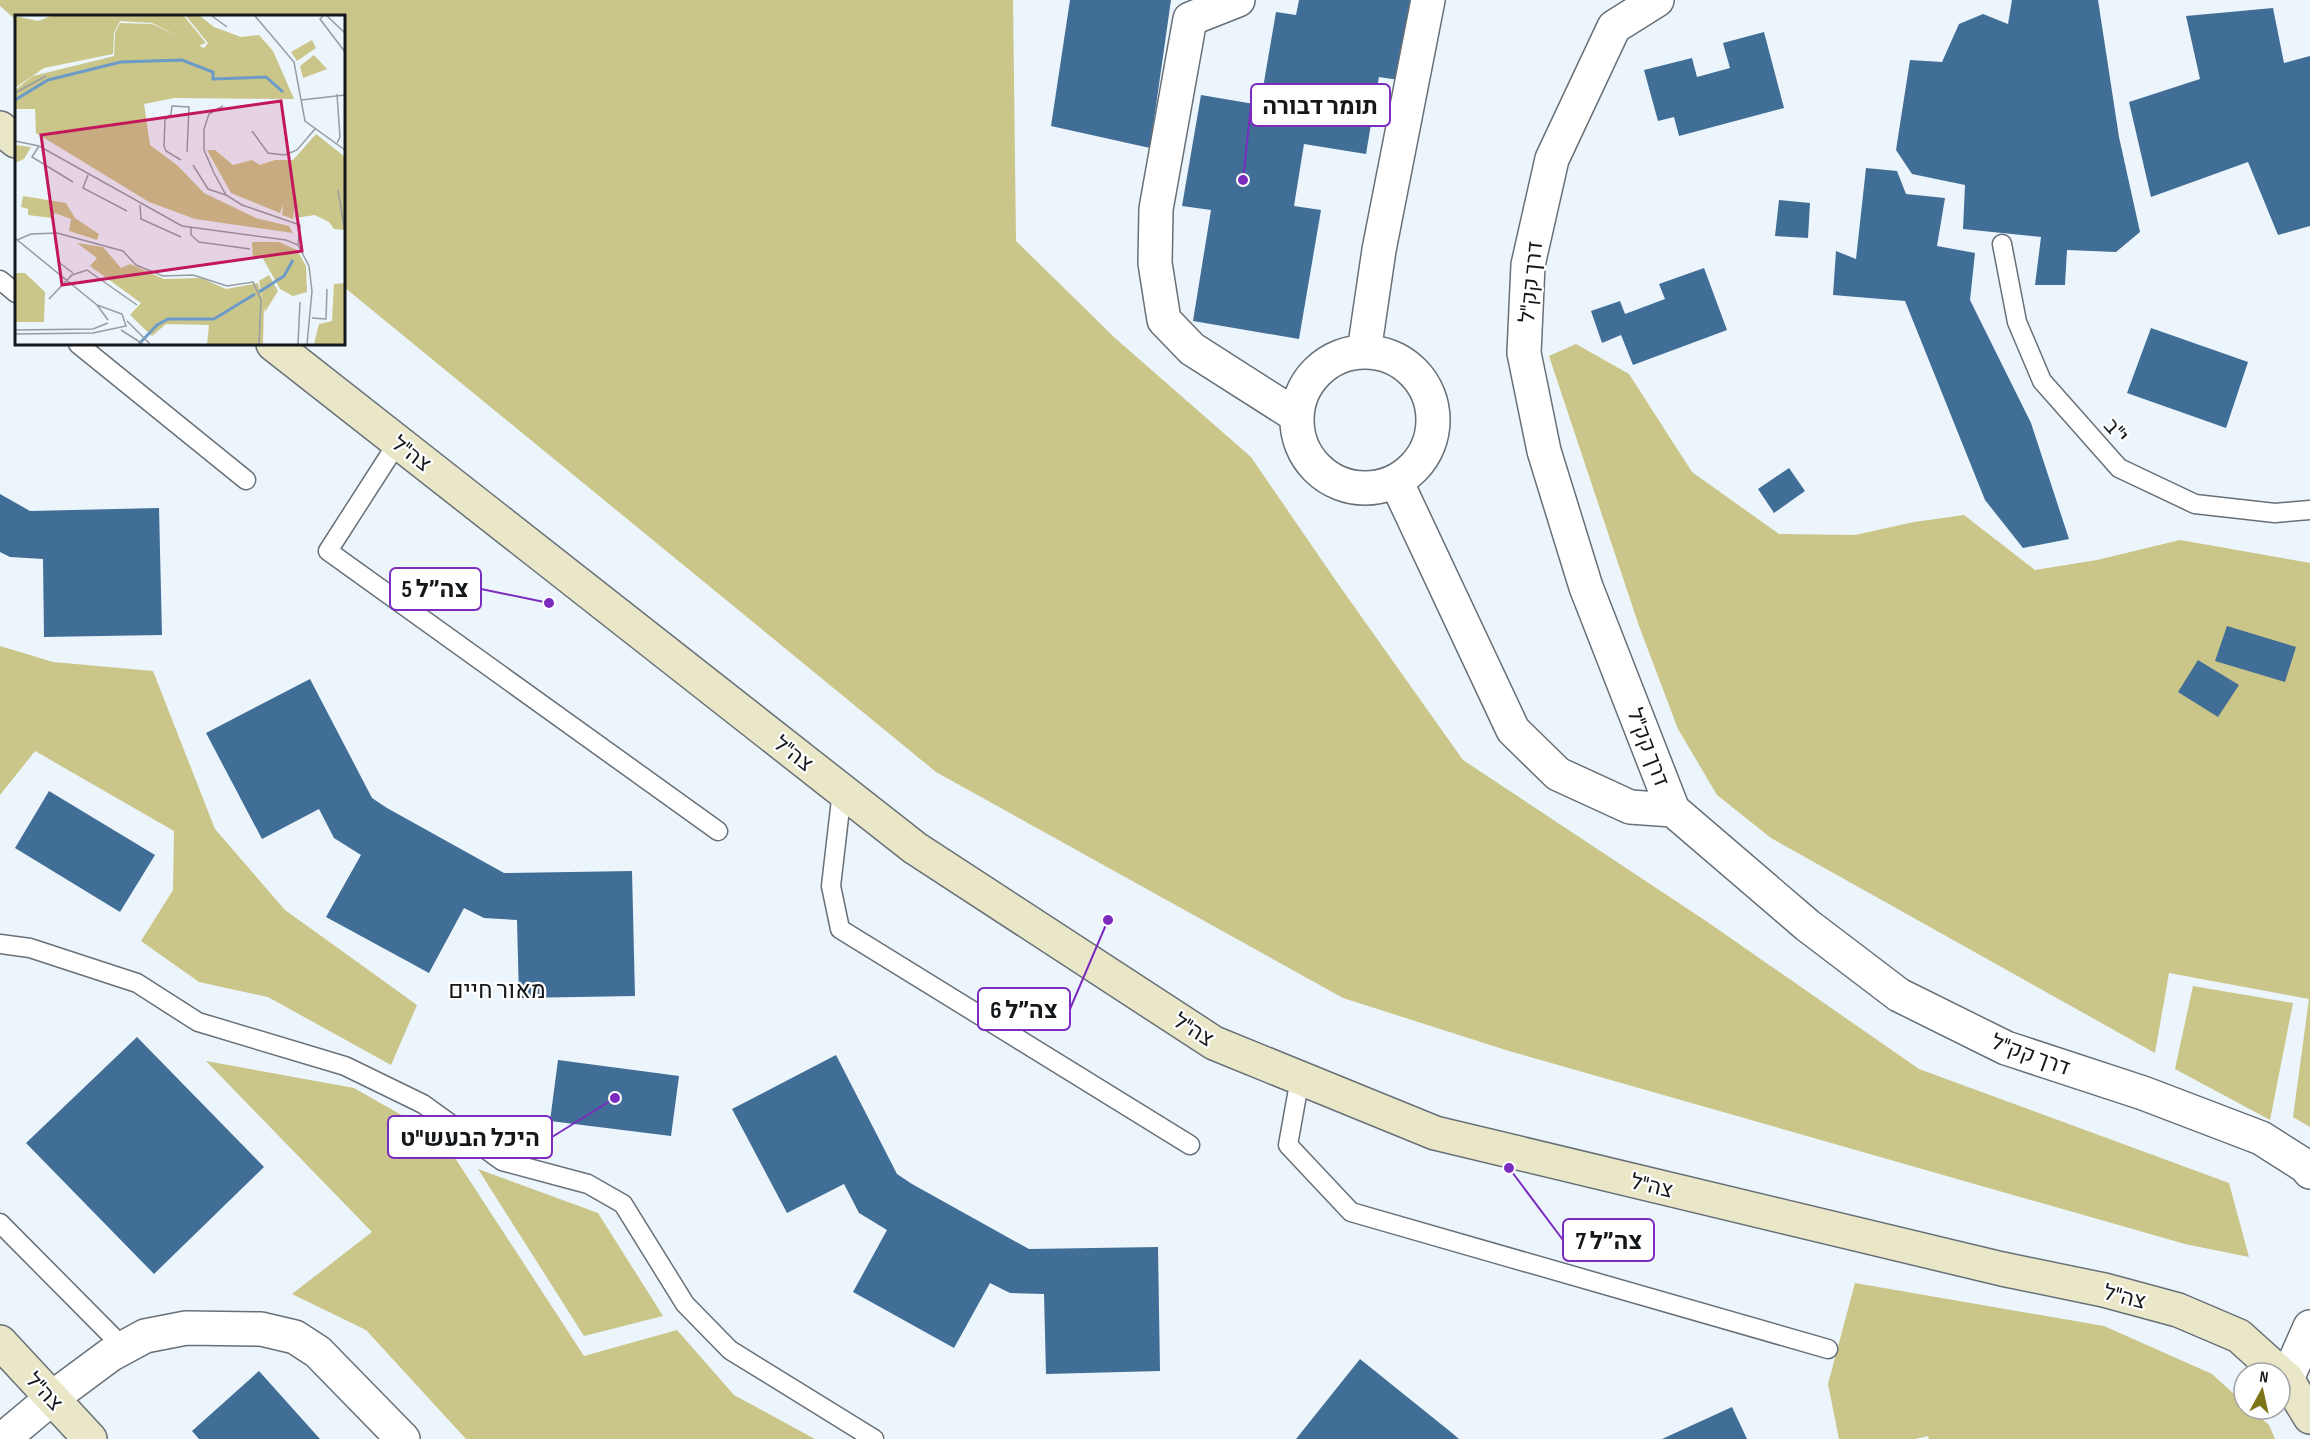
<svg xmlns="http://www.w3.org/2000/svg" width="2310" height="1439" font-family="'Sofia Sans Condensed',Heebo,sans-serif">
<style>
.green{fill:#cac588}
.building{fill:#416e97}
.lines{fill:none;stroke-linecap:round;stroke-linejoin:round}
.lane-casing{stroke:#687077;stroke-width:21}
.street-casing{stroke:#687077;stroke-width:36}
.secondary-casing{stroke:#687077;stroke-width:36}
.lane{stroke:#fff;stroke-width:18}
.street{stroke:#fff;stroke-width:33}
.secondary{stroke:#eae7c8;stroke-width:33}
.labels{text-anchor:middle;stroke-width:4.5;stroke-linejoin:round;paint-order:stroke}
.street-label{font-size:22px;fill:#15181b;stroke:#fff}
.neighbourhood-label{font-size:24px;fill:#15181b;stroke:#fff}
.inset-river{fill:none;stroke:#6d9bc7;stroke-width:3}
.inset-road{fill:none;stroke:#969ca2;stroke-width:1.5}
.view{fill:#c2185b;fill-opacity:0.15;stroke:#c2185b;stroke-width:3}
.inset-edge{fill:none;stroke:#15181b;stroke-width:3}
.leader{fill:none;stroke:#7b2cbf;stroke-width:2}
.callout-dot{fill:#7b2cbf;stroke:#fff;stroke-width:2}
.callout{fill:#fff;stroke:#7b2cbf;stroke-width:2}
.callout-label{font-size:24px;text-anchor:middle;font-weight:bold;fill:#15181b}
</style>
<rect width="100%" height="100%" fill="#ecf4fc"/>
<path class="green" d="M0 0H1013L1016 241 1115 338 1251 457 1336 581 1463 760 1706 921 1919 1069 2229 1183 2249 1257 2185 1244 1509 1051 1343 998 936 772 344 287V16H16V20L0 6Z
M1576 344 1629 374 1692 472 1779 534 1855 535 1914 522 1964 515 2035 570 2097 560 2180 540 2310 563V1127L2293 1117 2309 999 2169 973 2155 1053 1771 838 1717 795 1678 729 1639 626 1549 356Z
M0 646 53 662 153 671 215 829 285 910 417 1005 391 1065 268 997 199 982 141 941 173 890 174 831 35 751 0 795Z
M2193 986 2293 1003 2270 1120 2175 1069Z
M206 1061 354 1088 442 1138 584 1356 677 1330 734 1395 815 1439H466L366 1330 292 1294 372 1232Z
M478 1169 598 1213 663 1316 584 1336Z
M1855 1283 2104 1326 2212 1374 2244 1403V1409H2251L2269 1425 2275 1439H1929L1928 1436 1915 1439H1839L1828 1384Z"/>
<path class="building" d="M1070 0H1171L1150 148 1051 126Z
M1299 0H1413L1399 80 1379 77 1366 154 1304 144 1294 206 1321 210 1299 339 1193 321 1211 210 1182 206 1201 95 1260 105 1276 12 1296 15Z
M2012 0H2098L2119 137 2140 232 2116 252 2067 250 2065 285H2035L2041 237 1963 229 1965 185 1912 174 1896 150 1910 60 1942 62 1959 24 1983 14 2008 24Z
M2273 8 2284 63 2310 56V226L2278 235 2248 162 2151 197 2129 102 2200 79 2186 16Z
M1764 32 1784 108 1679 136 1674 117 1658 121 1644 70 1692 58 1697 77 1730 68 1723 43Z
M1866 168 1897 171 1906 194 1945 198 1937 246 1975 253 1970 300 2031 423 2069 539 2023 548 1985 500 1905 301 1833 295 1836 251 1856 259Z
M1779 200 1810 203 1808 238 1775 236Z
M1704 268 1727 330 1633 365 1621 335 1602 343 1591 311 1620 301 1625 314 1665 299 1659 284Z
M2151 328 2248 362 2226 428 2127 393Z
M1789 468 1805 491 1774 513 1758 489Z
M0 494 30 511 159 508 162 635 44 637 43 559 10 557 0 552Z
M2227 626 2296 647 2285 682 2215 661Z
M2198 660 2239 685 2218 717 2178 692Z
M310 679 372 798 387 808 504 873 632 871 635 996 519 998 517 920 484 918 464 908 429 973 326 917 361 855 334 838 319 809 262 839 206 733Z
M49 791 155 855 120 912 15 848Z
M137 1037 264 1167 154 1274 26 1143Z
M836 1055 897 1174 912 1184 1029 1249 1158 1247 1160 1371 1046 1374 1044 1294 1010 1293 990 1283 954 1348 853 1292 887 1230 859 1213 844 1184 787 1213 732 1109Z
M558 1060 679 1076 671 1136 550 1121Z
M1360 1359 1452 1433 1459 1439H1296Z
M259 1371 320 1439H199L192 1431Z
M1732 1407 1747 1439H1662Z"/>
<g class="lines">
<defs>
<path id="lane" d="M2002 244 2017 322 2042 381 2119 468 2195 504 2275 513 2310 510
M0 280 16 293
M78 344 246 480
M398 442 328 551 718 831
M842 791 831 886 840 929 1190 1145
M0 944 30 948 137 983 198 1022 345 1066 423 1104 502 1161 588 1184 623 1204 685 1304 730 1350 874 1439
M1300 1078 1288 1145 1351 1212 1828 1349
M0 1223 124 1348"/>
<path id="street" d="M1238 0 1190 19 1156 209 1155 263 1164 320 1192 349 1297 416
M1657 0 1614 27 1552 159 1528 265 1524 353 1544 451 1586 587 1673 810 1807 925 1899 995 2006 1048 2143 1093 2261 1138 2305 1166 2310 1172
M1364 352 1379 250 1428 0
M1297 420a68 68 0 1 1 136 0a68 68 0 1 1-136 0Z
M1396 481 1513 730 1558 774 1630 807 1673 810
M2287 1379 2310 1327
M3 1439 52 1398 110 1355 145 1336 186 1328 261 1329 295 1337 318 1352 403 1439"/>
<path id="secondary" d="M0 128 16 141
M273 344 915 848 1214 1043 1435 1133 2002 1269 2104 1290 2178 1310 2239 1336 2280 1373
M0 1342 90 1439
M2280 1373 2287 1379 2310 1417"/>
</defs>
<use href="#lane" class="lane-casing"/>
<use href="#street" class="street-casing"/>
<use href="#secondary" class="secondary-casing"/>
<use href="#lane" class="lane"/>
<use href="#street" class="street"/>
<use href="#secondary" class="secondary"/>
</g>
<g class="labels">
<g class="street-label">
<text transform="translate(1530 282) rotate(-84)" y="8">דרך קק"ל</text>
<text transform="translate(2117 430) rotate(48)" y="8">י"ב</text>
<text transform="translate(412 453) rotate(38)" y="8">צה"ל</text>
<text transform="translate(1649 747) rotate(69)" y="8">דרך קק"ל</text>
<text transform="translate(794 753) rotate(38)" y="8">צה"ל</text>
<text transform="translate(1194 1029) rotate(32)" y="8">צה"ל</text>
<text transform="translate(2031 1054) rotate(20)" y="8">דרך קק"ל</text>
<text transform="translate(1652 1185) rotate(13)" y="8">צה"ל</text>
<text transform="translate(2125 1296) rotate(14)" y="8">צה"ל</text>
<text transform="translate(45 1391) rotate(47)" y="8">צה"ל</text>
</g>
<g class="neighbourhood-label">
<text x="497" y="998">מאור חיים</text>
</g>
</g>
<g transform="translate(15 15)">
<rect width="330" height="330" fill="#ecf4fc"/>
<path d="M0 1 23 6 36 1H169L191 28 183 31 137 8 105 6 99 18 98 39 29 53 0 73ZM171 1H185L199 12 226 22 244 20 258 36 279 84 159 83 129 89 135 130 162 150 189 178 241 203 274 211 278 218 180 204 134 187 21 118 20 94H0V75L18 61 99 41 100 18 105 8 137 9 189 33 193 28ZM297 25 301 33 282 46 276 37ZM299 40 312 54 288 63 285 51ZM301 119 330 142V215L319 214 314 207 300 200 280 203V190L278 204 267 200 268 190 265 198 216 178 192 135H200L218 150 237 145 245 150 260 145H278ZM0 130 16 132 9 144 0 148ZM8 181 51 188 60 203 84 219 82 225 54 216 56 204 40 198 37 203 13 200V194L6 192ZM237 227H264L282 235 291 251 292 277 278 281 265 274 247 242 238 245ZM62 228 88 232 106 253 115 249 149 264 186 263 211 274 243 268 249 290 248 329H192L194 310 151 309 137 321 115 300 126 288 75 251 82 243ZM0 258H10L30 277 29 307H0ZM254 260 263 276 250 297 244 266ZM330 268V329H299L304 309 317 306 319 269Z" fill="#cac588"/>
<path class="inset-river" d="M0 85 33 65 106 47 167 45 198 57V64L251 62 268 77M244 277 269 261 278 245M124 329 142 310 153 304H199L240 279"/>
<path class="inset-road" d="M197 1 212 12M240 1 279 47 290 106 330 135M308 1 305 4 330 37M312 1 330 18M0 78 31 61M322 79 325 122 322 128M286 85 330 80M208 91 194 99 189 114V135L199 158 211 180 227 190 285 210 283 230M237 116 253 138 270 140 282 135 300 114M0 126 24 131 167 211 271 225 283 230 294 251 297 276 292 329M24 131 17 142 58 167M166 145 151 136 149 131 150 105 156 99 157 91 174 92 172 137M178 150 193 174 211 180M73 160 68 173 112 196M323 175 330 217M125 190 126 204 166 222M176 213V220L184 227 235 234M1 224 82 290 93 305M2 225 16 219 42 218 108 236 121 250 148 261 178 260 212 271 238 267 246 285 244 329M42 246 58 258M34 284 57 260 72 255 122 290M297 303 311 304 312 274M112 306 135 329M0 315 78 314 93 308M106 315 128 329M0 319 78 318 111 311 107 299 82 290M283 329 285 287"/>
<path class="view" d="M266 86 287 236 47 270 26 120Z"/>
<rect width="330" height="330" class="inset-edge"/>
</g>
<path class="leader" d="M1243 180L1251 105M549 603L481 589M1108 920L1070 1009M615 1098L552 1137M1509 1168L1563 1240"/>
<g class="callout-dot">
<circle cx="1243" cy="180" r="6"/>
<circle cx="549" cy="603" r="6"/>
<circle cx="1108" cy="920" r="6"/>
<circle cx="615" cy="1098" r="6"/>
<circle cx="1509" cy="1168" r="6"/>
</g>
<g class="callout">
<rect x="1251" y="84" width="139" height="42" rx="6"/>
<rect x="390" y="568" width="91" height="42" rx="6"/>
<rect x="978" y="988" width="92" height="42" rx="6"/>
<rect x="388" y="1116" width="164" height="42" rx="6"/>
<rect x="1563" y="1219" width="91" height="42" rx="6"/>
</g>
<g class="callout-label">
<text x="1320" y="114">תומר דבורה</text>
<text x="435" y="597">צה״ל 5</text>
<text x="1024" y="1018">צה״ל 6</text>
<text x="470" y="1146">היכל הבעש"ט</text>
<text x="1609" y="1249">צה״ל 7</text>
</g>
<g transform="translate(2262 1391) rotate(8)"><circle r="28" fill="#ffffff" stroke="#a1a3a4" stroke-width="1.5"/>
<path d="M0-4.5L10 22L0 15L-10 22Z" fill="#7d7519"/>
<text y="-9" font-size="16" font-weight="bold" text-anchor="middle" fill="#15181b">N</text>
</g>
</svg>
